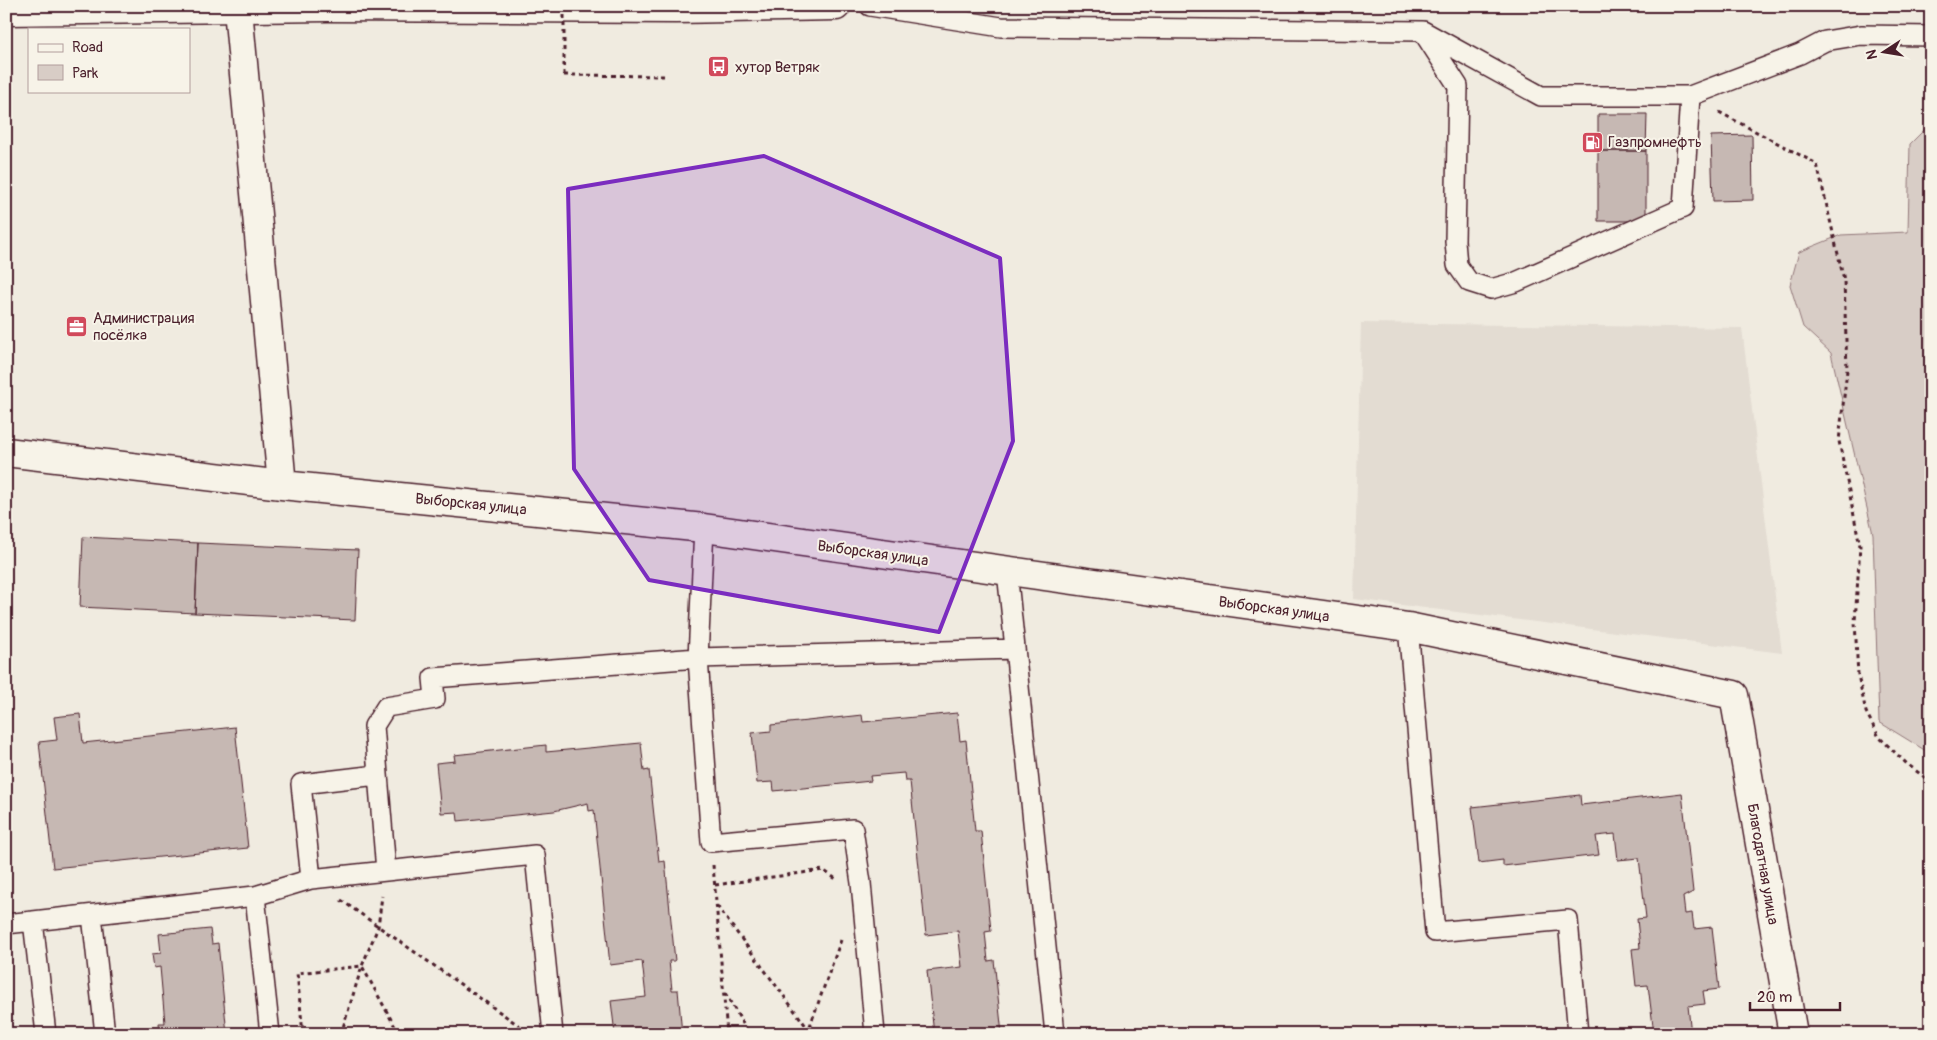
<svg xmlns="http://www.w3.org/2000/svg" width="1937" height="1040" font-family="Pangolin,sans-serif">
<style>
.built{fill:#e3dcd2}
.green{fill:#d8cdc6;stroke:#917678}
.building{fill:#c6b8b3;stroke:#4a1f2b}
.lines{fill:none;stroke-linecap:round;stroke-linejoin:round}
.lane-casing{stroke:#4a1f2b;stroke-width:22}
.street-casing{stroke:#4a1f2b;stroke-width:31}
.highway-casing{stroke:#4a1f2b;stroke-width:31}
.path{stroke:#4a1f2b;stroke-width:3;stroke-dasharray:4 4;stroke-linecap:butt}
.lane{stroke:#f7f3e8;stroke-width:19}
.street{stroke:#f7f3e8;stroke-width:28}
.highway{stroke:#f7f3e8;stroke-width:28}
.path-bridge{stroke:#4a1f2b;stroke-width:3;stroke-dasharray:4 4;stroke-linecap:butt}
.marked{fill:#7b2cbf;fill-opacity:0.2;stroke:#7b2cbf;stroke-width:4;stroke-linejoin:round}
.labels{text-anchor:middle;stroke-width:4;stroke-linejoin:round;paint-order:stroke}
.poi-label{font-size:15px;fill:#4a1f2b;stroke:#f7f3e8;text-anchor:start}
.street-label{font-size:15px;fill:#4a1f2b;stroke:#f7f3e8}
</style>
<rect width="100%" height="100%" fill="#f0ebe0"/>
<filter id="ink" filterUnits="userSpaceOnUse"><feTurbulence type="fractalNoise" baseFrequency=".02" numOctaves="2"/><feDisplacementMap in="SourceGraphic" scale="10" xChannelSelector="R" yChannelSelector="G"/><feConvolveMatrix kernelMatrix="1 2 1 2 8 2 1 2 1" color-interpolation-filters="sRGB"/></filter>
<g filter="url(#ink)">
<path class="built" d="M1361 323 1742 328 1782 653 1354 599Z"/>
<path class="green" d="M1931 123V754L1879 722 1873 534 1831 353 1803 327 1790 285 1799 252 1841 235 1908 232 1910 144Z"/>
<path class="building" d="M1598 114H1647L1646 151H1598Z
M1752 135 1753 200 1713 201 1711 136Z
M1598 151H1646V221H1598Z
M83 537 198 543 195 613 80 607Z
M198 543 358 550 355 620 195 613Z
M957 713 960 741 966 740 975 831H981L991 931 985 932 988 961 994 960 1002 1034H934L927 971 962 967 958 931 926 935 910 781H905L904 773 870 776 871 781 774 791 773 782 757 783 752 733 771 731V725L862 715 863 722Z
M80 714 83 743 235 727 248 848 53 868 39 742 57 740 54 717Z
M641 743 644 771 649 770 659 862 665 861 675 961H669L672 990H678L682 1034H615L611 1001 646 997 642 961 610 965 594 810 589 811 588 803 554 811 458 821 457 812 441 813 436 763 455 761 454 755 546 745V752Z
M1682 793 1693 892 1683 897 1685 914 1692 913 1694 929 1712 927 1719 989 1703 991 1705 1004 1688 1006 1691 1034H1654L1648 985 1636 986 1632 949 1640 948 1637 919 1646 918 1639 858 1618 860 1615 834 1596 836 1599 855 1503 866V860L1479 863 1472 807 1580 795 1581 805Z
M210 929 212 944 218 943 227 1034H160L159 1023H165L160 967 154 968 152 954 161 953 159 934Z"/>
<g class="lines">
<defs>
<path id="lane" d="M870 6 1001 27 1423 31 1541 96H1690L1800 54 1825 41 1861 35 1931 36
M1423 32 1458 86 1455 241 1457 265 1469 282 1491 289 1516 282 1683 208 1690 96
M1007 571 1055 1034
M1408 627 1435 932 1568 920 1578 1034
M377 775 301 784 311 879 386 871
M255 896 270 1034
M92 915 105 1034
M6 924 33 921
M46 1034 33 921 255 896 311 879
M553 1034 535 855 386 871 374 726 386 707 435 699 433 678 698 658 704 528
M875 1034 861 883 853 829 711 842 698 658 1014 649"/>
<path id="street" d="M238 9 282 485
M6 452 282 485 704 528 1408 627 1734 695 1793 1034"/>
<path id="highway" d="M6 11 328 7 676 9 836 6"/>
</defs>
<use href="#lane" class="lane-casing"/>
<use href="#street" class="street-casing"/>
<use href="#highway" class="highway-casing"/>
<path class="path" d="M564 75 667 76
M1719 112 1817 164 1844 280 1847 370 1839 441 1860 546 1855 622 1858 675 1866 712 1879 737 1907 764 1931 782
M713 865 727 1034
M715 885 823 870 836 879
M341 900 528 1032
M717 906 812 1034
M725 993 749 1034
M303 1034 297 973 362 966 399 1034
M341 1034 362 966 378 927 382 896
M807 1034 841 940"/>
<use href="#lane" class="lane"/>
<use href="#street" class="street"/>
<use href="#highway" class="highway"/>
<path class="path-bridge" d="M564 75V6"/>
</g>
</g>
<path class="marked" d="M764 156 1000 258 1013 441 939 632 649 580 574 469 568 189Z"/>
<defs>
<symbol id="bus-square" viewBox="-11 -11 22 22"><rect x="-9" y="-9" width="18" height="18" rx="4" fill="#d1495b" stroke="#f7f3e8"/><path d="M-5-6H5V4H4V6H2V4H-2V6H-4V4H-5ZM-3.5-4V0h7V-4ZM-3.5 1.2v1.5H-2V1.2ZM2 1.2v1.5H3.5V1.2Z" fill="#fff"/></symbol>
<symbol id="fuel-square" viewBox="-11 -11 22 22"><rect x="-9" y="-9" width="18" height="18" rx="4" fill="#d1495b" stroke="#f7f3e8"/><path d="M-5.5-6h7V0h2V4h1.3V-2.5L3-4.5l.8-.8L6-3V5H2.5V1h-1V6h-7ZM-4.2-4.7v3.2H.2V-4.7Z" fill="#fff"/></symbol>
<symbol id="office-square" viewBox="-11 -11 22 22"><rect x="-9" y="-9" width="18" height="18" rx="4" fill="#d1495b" stroke="#f7f3e8"/><path d="M-6-3h4V-5.5h4V-3h4V5H-6ZM-1-4.5V-3h2v-1.5ZM-6 0V1H6V0Z" fill="#fff"/></symbol>
</defs>
<g fill-rule="evenodd">
<use href="#bus-square" x="706" y="54" width="25" height="25"/>
<use href="#fuel-square" x="1580" y="130" width="25" height="25"/>
<use href="#office-square" x="64" y="314" width="25" height="25"/>
</g>
<g class="labels">
<g class="poi-label">
<text x="735" y="72">хутор Ветряк</text>
<text x="1608" y="147">Газпромнефть</text>
<text x="93" y="323">Администрация<tspan x="93" dy="17">посёлка</tspan></text>
</g>
<g class="street-label">
<text transform="translate(471 504) rotate(6)" y="5">Выборская улица</text>
<text transform="translate(873 553) rotate(8)" y="5">Выборская улица</text>
<text transform="translate(1274 609) rotate(8)" y="5">Выборская улица</text>
<text transform="translate(1763 864) rotate(80)" y="5">Благодатная улица</text>
</g>
</g>
<rect width="1937" height="1040" fill="none" stroke="#f7f3e8" stroke-width="25"/>
<rect x="12" y="12" width="1912" height="1015" fill="none" stroke="#4a1f2b" stroke-width="2" filter="url(#ink)"/>
<rect x="28" y="28" width="162" height="65" fill="#f7f3e8" stroke="#b29e9c"/>
<rect x="38" y="44" width="25" height="8" fill="#f7f3e8" stroke="#b29e9c"/>
<text x="72" y="52" font-size="15" fill="#4a1f2b">Road</text>
<rect x="38" y="65" width="25" height="15" fill="#d8cdc6" stroke="#b29e9c"/>
<text x="72" y="78" font-size="15" fill="#4a1f2b">Park</text>
<g transform="translate(1884 52) rotate(258)" stroke="#f7f3e8" stroke-width="4" paint-order="stroke">
<path d="M0-4L9 19L0 12L-9 19Z" fill="#4a1f2b"/>
<text y="-8" font-size="14" font-weight="bold" text-anchor="middle" fill="#4a1f2b">N</text>
</g>
<path d="M1750 1002v8h90v-8" fill="none" stroke="#4a1f2b" stroke-width="2.5"/>
<text x="1757" y="1002" font-size="15" fill="#4a1f2b" stroke="#f7f3e8" stroke-width="4" paint-order="stroke">20 m</text>
</svg>
